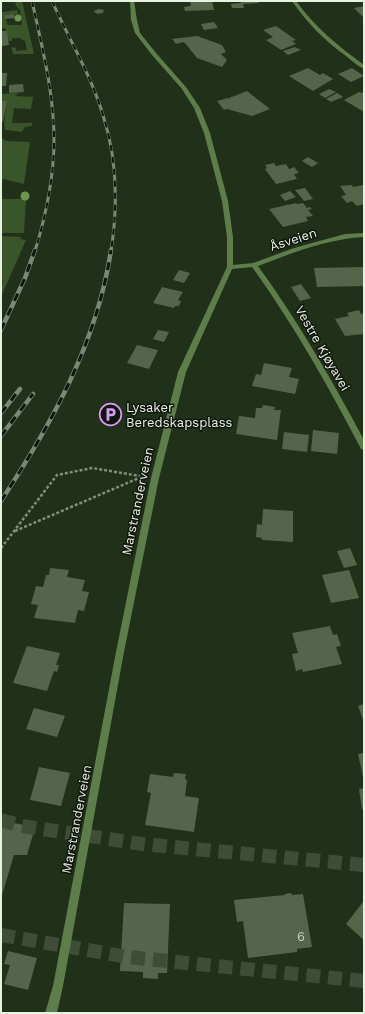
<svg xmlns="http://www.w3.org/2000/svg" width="365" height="1014" font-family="'Work Sans',sans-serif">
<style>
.green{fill:#3a5529}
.building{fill:#54654b}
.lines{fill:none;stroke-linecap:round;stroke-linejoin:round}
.highway-tunnel{stroke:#3f4d37;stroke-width:14;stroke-dasharray:14 8;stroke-linecap:butt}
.path{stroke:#828f7b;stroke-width:2.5;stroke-dasharray:3 2;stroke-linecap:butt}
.street{fill:#5d7d4a;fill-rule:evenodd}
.rail-far1-casing{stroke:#7c8875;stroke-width:3}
.rail-casing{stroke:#7c8875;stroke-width:4.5}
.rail-far1{stroke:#0f160b;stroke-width:2;stroke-dasharray:6;stroke-linecap:butt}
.rail{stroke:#0f160b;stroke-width:3;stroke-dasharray:8;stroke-linecap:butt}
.tree{fill:#6b9651}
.labels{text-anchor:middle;stroke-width:3;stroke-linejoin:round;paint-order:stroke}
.street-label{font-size:13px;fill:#e8f2e3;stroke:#0f160b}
.poi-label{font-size:13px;fill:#e8f2e3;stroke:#0f160b;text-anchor:start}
.near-number-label{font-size:13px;fill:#c3cfbd}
</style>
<rect width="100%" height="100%" fill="#213019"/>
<path class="green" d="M15 1H22L34 54H13L11 47 16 48V51L27 50 25 41 19 38H12V41H9L5 28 1 29V12L17 10 18 14 4 15 8 25H22L20 10 16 6Z
M19 93 15 96 33 97 31 109 14 108 12 123H32V126L25 127 22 132 5 130 4 123 7 101H1V94Z
M1 138 7 141 30 142 24 184 3 179 1 186Z
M1 199H26L24 233H1Z
M1 236 21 237 20 239 26 240 1 297V285L3 281 1 280Z"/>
<path class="building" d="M190 1H212L214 10 185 11 184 7 191 6Z
M240 1H258L259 3 243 4 244 8H232L231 4 241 3Z
M364 6V18L354 8Z
M100 9 104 10 103 13 98 14 94 12 95 10Z
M14 14 15 18 5 19 4 15Z
M214 22 218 28 204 30 201 24Z
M276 26 296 40 292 41 296 44 281 50 266 40 273 37 263 30Z
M1 31H7L9 45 1 46Z
M197 36 222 45 226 52 221 54 227 60 222 67 197 58 184 42 176 44 172 39Z
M295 47 301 50 288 55 283 51Z
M308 68 320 75 323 73 333 79 313 91 289 76Z
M352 68 364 76 351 82 338 74Z
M1 73H7L6 86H1Z
M23 84 24 92 9 93V85Z
M329 89 336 92 325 98 319 94Z
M247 91 270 109 252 116 227 109 224 110 217 101 228 98 231 100 229 98Z
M359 92 364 93V112L344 100Z
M337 93 343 97 331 102 326 99Z
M1 101H7L3 122H1Z
M308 157 318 163 312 167 302 161Z
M274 163 276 166 286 164 289 169 294 167 299 173 294 174 297 179 276 184 265 169 267 168 265 165Z
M352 185 353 187 364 185V204L357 206 352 201 347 203 341 196 346 195 340 186Z
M305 188 313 199 304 201 295 190Z
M290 191 296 197 285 201 280 195Z
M296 203 297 204 303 203 307 208 310 207 312 209 308 210 313 216 306 217 308 221 283 227 269 209Z
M364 267V286L317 287 314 268Z
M179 270 190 273 184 283 173 280Z
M301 284 311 298 300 301 291 287Z
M162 287 183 292 178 300 181 301 179 306H175L174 308 153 303Z
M359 310 361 314 364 313V332H362L364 334 345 336 335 319 349 316 347 313Z
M158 330 169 332 164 342 153 339Z
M137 345 158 350 149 369 127 363Z
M264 363 292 368 289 377 299 379 295 394 252 386 256 374 261 375Z
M263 405 275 407 274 410H281L277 440 236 434 239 416 255 418 256 408H262Z
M313 430 339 433 337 454 311 451Z
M284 432 309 435 307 452 282 449Z
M263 509 293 511V542L262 540V538L256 537 257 524 262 525Z
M350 548 357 565 344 568 337 551Z
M50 568 69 570 67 577 85 580 82 591 89 592 84 611 78 610 75 623 34 618 38 605 31 604 36 586 43 587 46 575H49Z
M349 570 359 598 331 603 322 575Z
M330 626 333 635 337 634 341 646 336 647 342 664 303 672 302 669 296 671 292 654 298 653 292 633Z
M27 646 60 653 56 665H59L57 672 54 671 47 691 13 683Z
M364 704V722L358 706Z
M34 708 65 716 57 737 26 729Z
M364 753V781L358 754Z
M39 767 70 773 61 806 30 800Z
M174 773 186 774 185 779 187 780 185 796 199 798 194 832 145 825 151 793 147 792 150 774 173 777Z
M364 788V809H362L359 789Z
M1 820 28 826 27 830 34 831 27 855H14L2 895H1Z
M291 893 292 895 303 894 312 947 297 949V952L248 958 243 921 237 922 234 900 285 895V894Z
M363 902 364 903V940L346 924Z
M124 903 170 904 167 973H158V979L143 978V972L120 971Z
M8 951 37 958 28 990 4 984 10 965 4 964Z"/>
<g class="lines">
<path class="highway-tunnel" d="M1 820 22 826 142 844 364 865
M1 935 128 957 364 981"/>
<path class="path" d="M15 531 139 478
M1 548 57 475 92 468 140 476"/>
<path class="street" d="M130 1H134L137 20 140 33 156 53 186 87 200 108 210 133 228 201 233 237V265L253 263 294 248 345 234 364 233V237C327 239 292 253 258 266 298 321 332 380 364 440V450L361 449C328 386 294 325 252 267L232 269 186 372 159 478 124 652 63 986 57 1013H45L53 986 116 652 151 478 178 372 227 267V237L222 201 204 133 194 108 182 89 152 55 135 33 131 20Z
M292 1H296C315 27 338 46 364 65V69C358 66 352 61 346 56 325 41 307 23 292 1Z"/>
<defs>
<path id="rail-far1" d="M32 1C42 47 54 92 54 140 54 178 46 215 35 251
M52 1C69 39 91 75 103 115 117 158 118 206 111 251"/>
<path id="rail" d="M1 330 25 278 35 250
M1 413 20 389
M1 436 33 394
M1 501C52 423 97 343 111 250"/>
</defs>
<use href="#rail-far1" class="rail-far1-casing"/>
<use href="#rail" class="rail-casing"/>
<use href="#rail-far1" class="rail-far1"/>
<use href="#rail" class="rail"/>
</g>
<g class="tree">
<circle cx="18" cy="18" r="3.5"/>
<circle cx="25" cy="196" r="4.5"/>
</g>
<defs>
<symbol id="parking-ring" viewBox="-11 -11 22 22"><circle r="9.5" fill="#0f160b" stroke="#da9af7" stroke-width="1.5"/><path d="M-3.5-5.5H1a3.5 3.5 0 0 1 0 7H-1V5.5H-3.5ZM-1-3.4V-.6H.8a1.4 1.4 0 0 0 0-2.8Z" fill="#da9af7"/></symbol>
</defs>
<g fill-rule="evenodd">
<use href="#parking-ring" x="98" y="402" width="25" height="25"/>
</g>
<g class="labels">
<g class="street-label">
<text transform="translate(293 239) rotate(-18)" y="5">Åsveien</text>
<text transform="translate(323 348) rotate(60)" y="5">Vestre Kjøyavei</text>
<text transform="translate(137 501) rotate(-78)" y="5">Marstranderveien</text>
<text transform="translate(76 819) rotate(-79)" y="5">Marstranderveien</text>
</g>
<g class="poi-label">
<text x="126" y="412">Lysaker<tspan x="126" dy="15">Beredskapsplass</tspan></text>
</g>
<g class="near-number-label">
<text x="301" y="941">6</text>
</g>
</g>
<rect width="365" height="1014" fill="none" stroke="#e8f2e3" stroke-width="4"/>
</svg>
